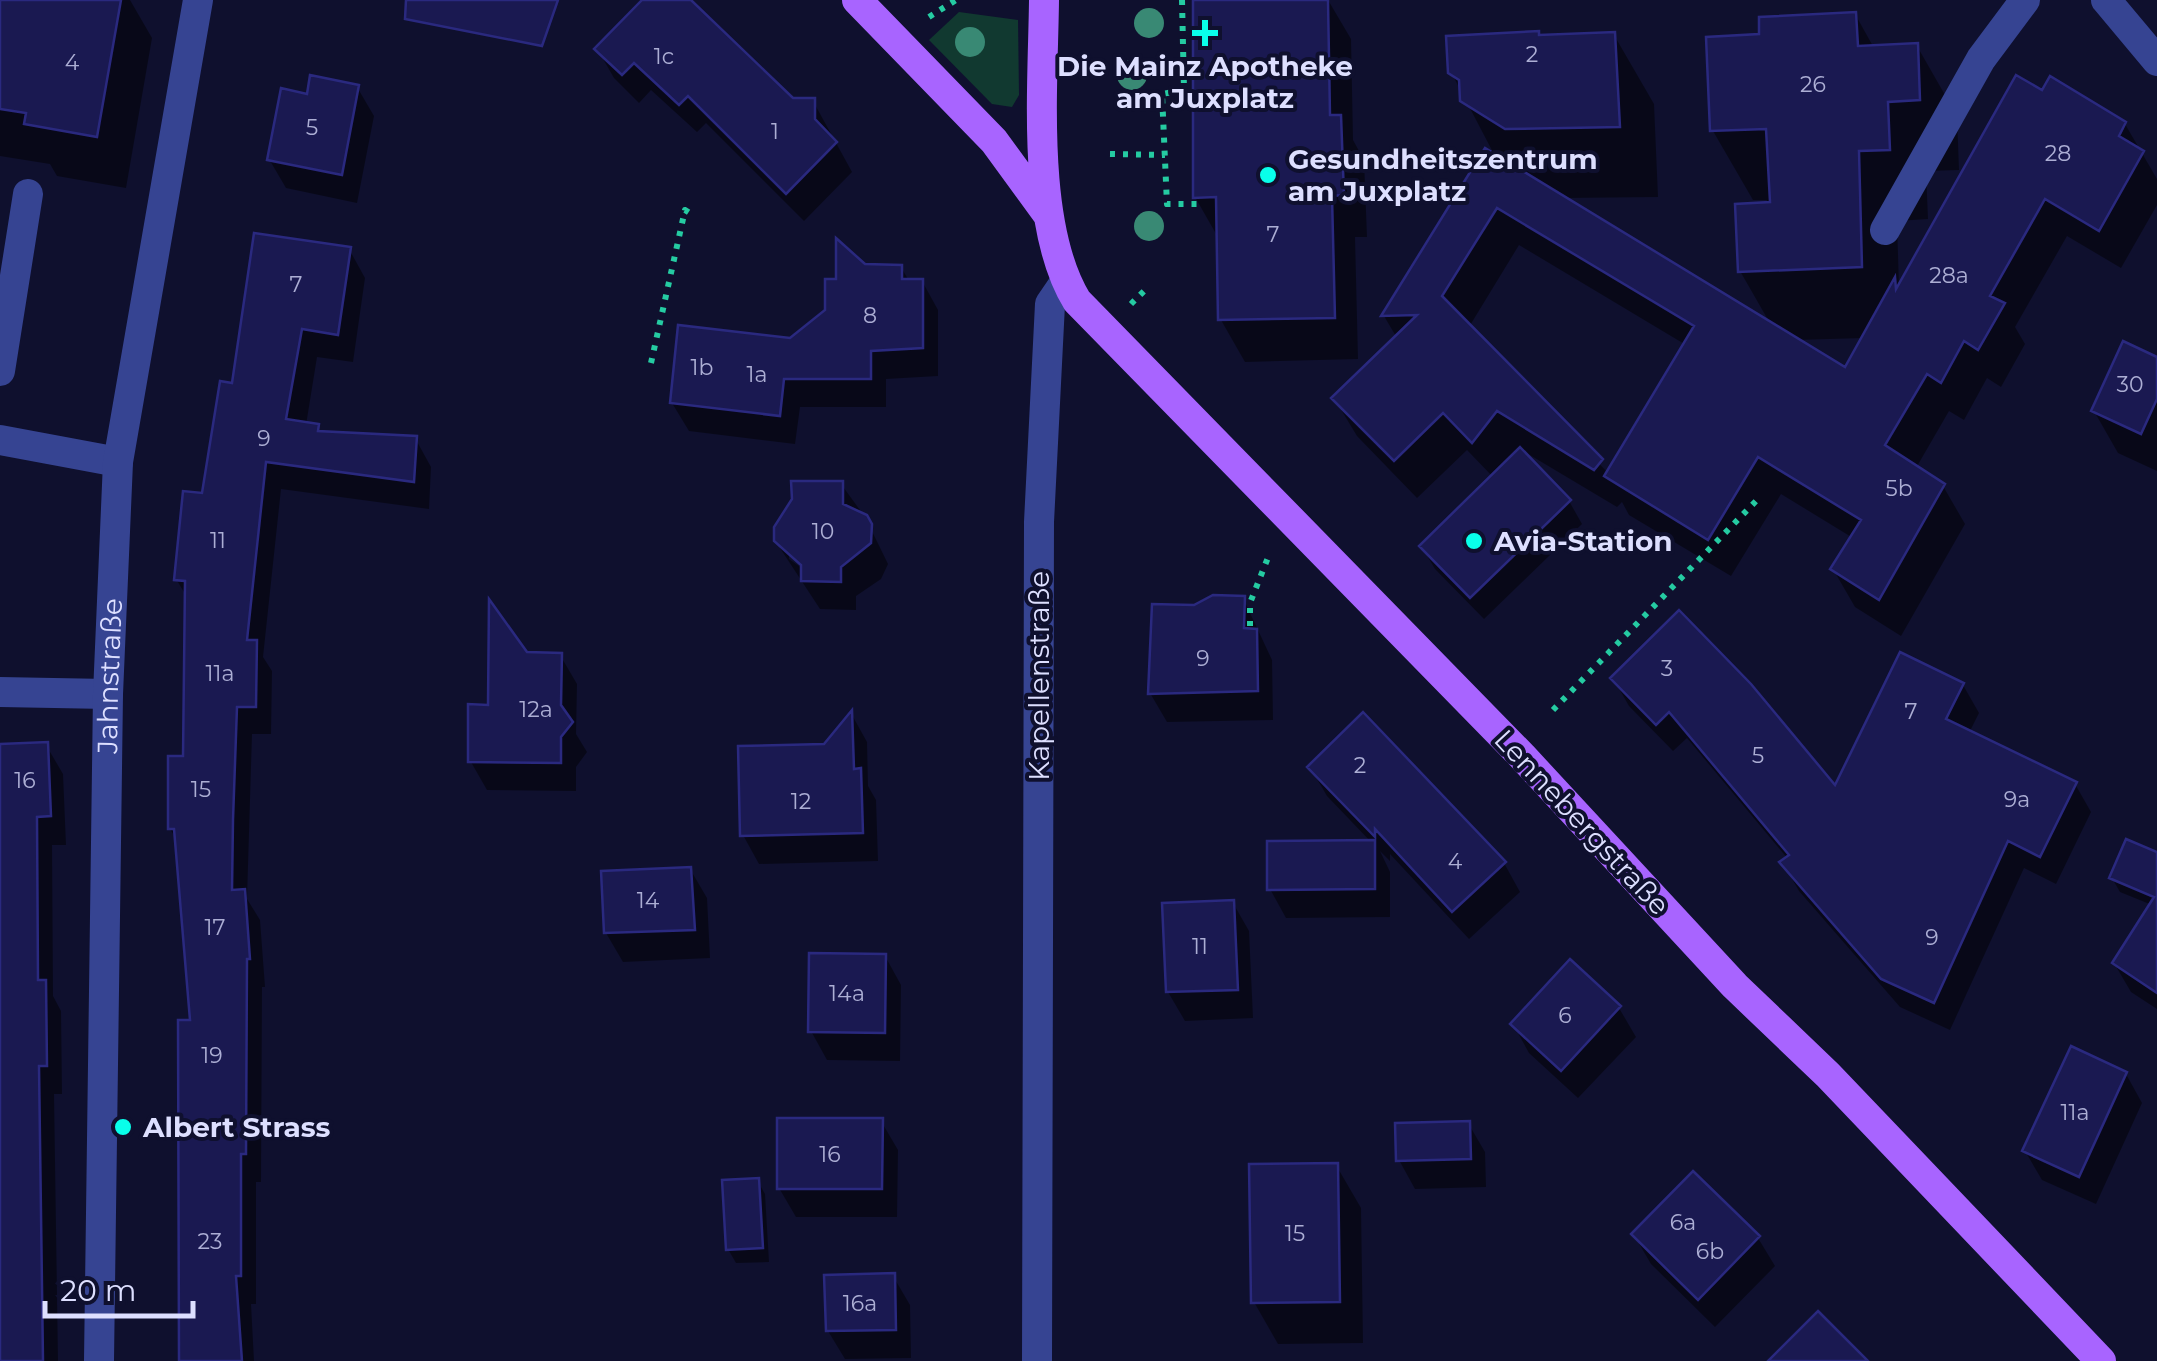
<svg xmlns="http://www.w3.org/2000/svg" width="2157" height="1361" font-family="Montserrat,sans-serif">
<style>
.green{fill:#113930}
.shadow{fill:#0007;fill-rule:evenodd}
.building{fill:#1a1951;stroke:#2a297f;stroke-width:2.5}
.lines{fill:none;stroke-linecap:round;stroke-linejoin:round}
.path{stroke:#25cba2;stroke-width:6;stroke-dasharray:5 8;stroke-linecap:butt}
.minor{stroke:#364492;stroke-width:30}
.major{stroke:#a864ff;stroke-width:30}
.tree{fill:#398974}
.poi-dot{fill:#09ffea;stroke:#0f102e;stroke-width:4}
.labels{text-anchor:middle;stroke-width:8;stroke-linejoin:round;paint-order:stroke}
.number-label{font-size:22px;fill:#acaed4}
.poi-label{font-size:28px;font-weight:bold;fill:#dddfff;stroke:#0f102e;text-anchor:start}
.street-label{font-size:28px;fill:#dddfff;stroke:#0f102e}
</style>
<rect width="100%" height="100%" fill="#0f102e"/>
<path class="green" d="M959 12 1018 20 1019 95 1012 107 992 104 929 40Z"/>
<path class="shadow" d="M0 0H130L152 38 126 188 57 176 50 164 0 156Z
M645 0H687L792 100 813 101 852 172 804 221 706 123 697 132 651 90 639 103 614 78 598 50Z
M1195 0H1328L1351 39 1353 140 1364 160 1367 237H1355L1358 359 1245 362 1221 320 1219 239 1195 197Z
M1855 14 1874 48 1917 46 1957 116 1959 170 1926 171 1928 219 1897 221 1899 288 2043 94 2125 124 2157 179V205L2121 268 2067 236 2015 327 2025 344 2001 387 1987 378 1964 420 1949 411 1916 468 1943 486 1965 524 1901 636 1855 607 1833 569 1853 538 1781 494 1731 576 1629 515 1622 502 1617 507 1520 449 1569 501 1582 524 1484 619 1435 569 1422 547 1493 477 1467 450 1417 498 1357 436 1334 398 1397 338 1384 316 1486 151 1496 158 1451 72 1614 35 1654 104 1658 197 1563 198 1771 325 1740 271 1767 200H1753L1713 131 1762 36ZM1519 245 1686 345 1608 473 1469 327ZM1864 338 1846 370 1796 340Z
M357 87 374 116 357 203 286 188 269 159Z
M349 249 365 278 353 362 317 357 306 425 317 426 321 433 415 438 431 467 429 509 281 489 263 657 272 671 271 734H252L247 899 260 920 265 987H262L261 1182H256V1304H251L254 1361H183L193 1022 178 842 170 829 186 759 187 597 176 579 234 386Z
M901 267 909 281H922L938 310V376L886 379V407H800L795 444 689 431 672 403 791 340 827 311 838 282Z
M2157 359V471L2118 453 2094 411Z
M841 484 865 517 888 564 881 579 856 596V610L820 609 780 548 776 528ZM789 556H792L810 574 789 559Z
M1243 598 1272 660 1273 720 1167 722 1150 693 1194 607Z
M525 655H560L577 684 576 734 587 752 576 767V791L487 790 471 762Z
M1613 678 1835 790 1963 685 1979 713 1969 733 2075 784 2091 812 2056 884 2024 868 1950 1030 1900 1007 1799 891 1783 863 1788 859 1687 738 1673 751 1629 706Z
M852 715 867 742 868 786 876 800 878 861 759 864 743 835Z
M46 745 63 774 66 845H52L53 996 61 1011 62 1094H54L58 1361H0V747Z
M1310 767 1504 863 1520 892 1469 939 1390 854V861L1380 851 1390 872V917L1286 918 1270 889 1372 843 1327 796Z
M2157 855V907L2120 892 2112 878Z
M690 869 707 898 710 958 623 962 606 933Z
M1233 903 1249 931 1253 1018 1185 1021 1168 992Z
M2157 927V1009L2131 992 2114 963Z
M885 956 901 985 900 1061 827 1060 811 1031Z
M1619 1008 1636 1037 1578 1098 1529 1053 1513 1024Z
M2126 1074 2142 1103 2096 1204 2042 1180 2025 1151Z
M881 1121 898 1150 897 1217H796L779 1188Z
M1468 1123 1485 1152 1486 1187 1415 1189 1399 1160Z
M1336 1165 1361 1208 1363 1343 1278 1344 1254 1302Z
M757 1180 765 1194 769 1262 736 1263 728 1249Z
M1634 1235 1758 1238 1775 1266 1715 1327 1651 1264Z
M893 1276 910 1305 911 1358 845 1359 828 1331Z"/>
<path class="building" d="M0 0H121L97 137 24 124 26 113 0 109Z
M406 0H558L542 46 405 19Z
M642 0H691L793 98H815V119L837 142 786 194 688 96 679 105 634 63 622 75 594 49Z
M1193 0H1328L1330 115H1341L1344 195 1332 196 1335 318 1218 320 1216 197 1193 198Z
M1856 12 1858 46 1918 43 1920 100 1888 102 1890 150 1859 151 1862 267 1738 272 1735 204 1770 202 1766 129 1710 131 1706 37 1759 34V17Z
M1539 31V35L1615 32 1620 127 1505 129 1460 101 1459 80 1448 73 1446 36Z
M310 75 359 85 342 175 267 160 281 88 307 94Z
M2016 75 2042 90 2050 76 2126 122 2119 136 2144 151 2099 231 2045 199 1990 296 2005 303 1978 350 1964 341 1941 383 1927 374 1885 445 1945 484 1879 600 1830 569 1861 520 1758 457 1708 540 1604 476 1694 326 1497 208 1442 296 1603 459 1594 470 1497 411 1472 443 1443 413 1394 461 1331 398 1417 315 1381 316 1485 148 1845 367 1895 277 1896 289Z
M254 233 351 247 338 335 302 329 286 419 319 424 318 431 417 436 414 482 266 462 247 640H257L256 707H237L233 820 232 890 245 889 250 959H247L246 1154H241V1276H236L242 1361H179L178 1020H190L174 829H168V756H183L185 581 174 580 183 491 202 493 220 381 232 383Z
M836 238 865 264 902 265V279H923V348L871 351V379H784L780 416 670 403 678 325 790 338 825 310V279H836Z
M2123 341 2157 357V399L2141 434 2091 411Z
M1520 447 1571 500 1470 598 1419 546Z
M791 481H843V504L867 515 872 524 871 543 841 567V582L801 581V565L774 541V527L792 499Z
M1213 595 1245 596 1244 628 1257 629 1258 691 1148 694 1152 604 1194 605Z
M489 599 527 652 562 653 561 705 573 722 561 737V763L468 762V704L488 705Z
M1679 610 1751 684 1835 785 1900 652 1964 683 1946 719 2077 782 2040 857 2008 841 1934 1003 1881 979 1779 862 1789 855 1669 712 1656 725 1610 678Z
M852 710 854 769 861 768 863 833 740 836 738 746 824 744Z
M1363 712 1506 862 1452 912 1375 829V837L1307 767Z
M48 742 51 816 37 817 38 980H46L47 1066H39L43 1361H0V744Z
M2126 839 2157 852V993L2112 963 2154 897 2109 878Z
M1375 840V889L1267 890V841Z
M691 867 695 930 604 933 601 871Z
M1234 900 1238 990 1166 992 1162 903Z
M809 953 886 954 885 1033 808 1032Z
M1570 959 1621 1006 1561 1071 1510 1024Z
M2071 1046 2127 1072 2079 1177 2022 1151Z
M777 1118H883L882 1189H777Z
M1470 1121 1471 1159 1396 1161 1395 1123Z
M1338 1163 1340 1302 1251 1303 1249 1164Z
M1693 1171 1760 1236 1698 1300 1631 1234Z
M759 1178 763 1248 726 1250 722 1180Z
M895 1273 896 1330 826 1331 824 1275Z
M1818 1311 1868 1361H1768Z"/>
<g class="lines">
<path class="path" d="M1182 0 1184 90 1162 94 1167 204H1199
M929 17 956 0
M1110 154 1165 155
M1131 304 1147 288
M651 363 685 210 691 214
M1250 626V603L1269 555
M1553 710 1756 501"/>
<g class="minor">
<path d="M2106 0 2157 61"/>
<path d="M1885 230 1981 59 2025 0"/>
<path d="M0 371 28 194"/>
<path d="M0 440 118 462"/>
<path d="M0 692 108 694"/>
<path id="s1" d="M99 1361 108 694 118 462 198 0"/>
<path d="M1037 1361 1039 522 1050 304 1065 282"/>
</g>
<path class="major" d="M857 0 994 141 1048 215
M1044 0C1043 88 1031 226 1077 301L1522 756 1735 986 1828 1075 2101 1361"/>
</g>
<g class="tree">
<circle cx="1149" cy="23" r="15"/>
<circle cx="970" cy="42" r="15"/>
<circle cx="1132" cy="75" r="15"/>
<circle cx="1149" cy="226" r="15"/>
</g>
<g class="poi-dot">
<path d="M1200 18h10v10h10v10h-10v10h-10v-10h-10v-10h10z"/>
<circle cx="1268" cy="175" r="10"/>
<circle cx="1474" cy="541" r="10"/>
<circle cx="123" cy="1127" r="10"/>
</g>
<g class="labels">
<g class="number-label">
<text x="1532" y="62">2</text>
<text x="664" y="64">1c</text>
<text x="72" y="70">4</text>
<text x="1813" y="92">26</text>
<text x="312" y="135">5</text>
<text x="775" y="139">1</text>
<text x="2058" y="161">28</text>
<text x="1273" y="242">7</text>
<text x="1949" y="283">28a</text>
<text x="296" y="292">7</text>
<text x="870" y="323">8</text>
<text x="702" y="375">1b</text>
<text x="757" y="382">1a</text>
<text x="2130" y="392">30</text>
<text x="264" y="446">9</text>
<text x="1899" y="496">5b</text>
<text x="823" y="539">10</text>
<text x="218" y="548">11</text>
<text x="1203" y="666">9</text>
<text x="1667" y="676">3</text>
<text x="220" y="681">11a</text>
<text x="536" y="717">12a</text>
<text x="1911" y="719">7</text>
<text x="1758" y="763">5</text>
<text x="1360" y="773">2</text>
<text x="25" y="788">16</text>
<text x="201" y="797">15</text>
<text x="2017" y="807">9a</text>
<text x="801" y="809">12</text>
<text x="1455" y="869">4</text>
<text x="648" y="908">14</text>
<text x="215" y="935">17</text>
<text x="1932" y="945">9</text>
<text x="1200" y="954">11</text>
<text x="847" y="1001">14a</text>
<text x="1565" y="1023">6</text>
<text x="212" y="1063">19</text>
<text x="2075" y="1120">11a</text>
<text x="830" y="1162">16</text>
<text x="1683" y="1230">6a</text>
<text x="1295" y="1241">15</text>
<text x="210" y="1249">23</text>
<text x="1710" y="1259">6b</text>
<text x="860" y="1311">16a</text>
</g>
<g class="poi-label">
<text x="1205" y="76" text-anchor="middle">Die Mainz Apotheke<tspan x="1205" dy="32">am Juxplatz</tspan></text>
<text x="1288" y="169">Gesundheitszentrum<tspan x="1288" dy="32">am Juxplatz</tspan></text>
<text x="1494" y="551">Avia-Station</text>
<text x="143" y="1137">Albert Strass</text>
</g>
<g class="street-label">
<text transform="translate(1039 676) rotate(-90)" y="10">Kapellenstraße</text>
<text dy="10" stroke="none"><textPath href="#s1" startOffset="685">Jahnstraße</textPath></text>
<text transform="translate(1582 822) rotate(47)" y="10">Lennebergstraße</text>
</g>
</g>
<path d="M45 1301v15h148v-15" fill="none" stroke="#dddfff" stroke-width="5"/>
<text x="60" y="1301" font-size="30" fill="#dddfff" stroke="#0f102e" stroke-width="8" paint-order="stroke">20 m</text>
</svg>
